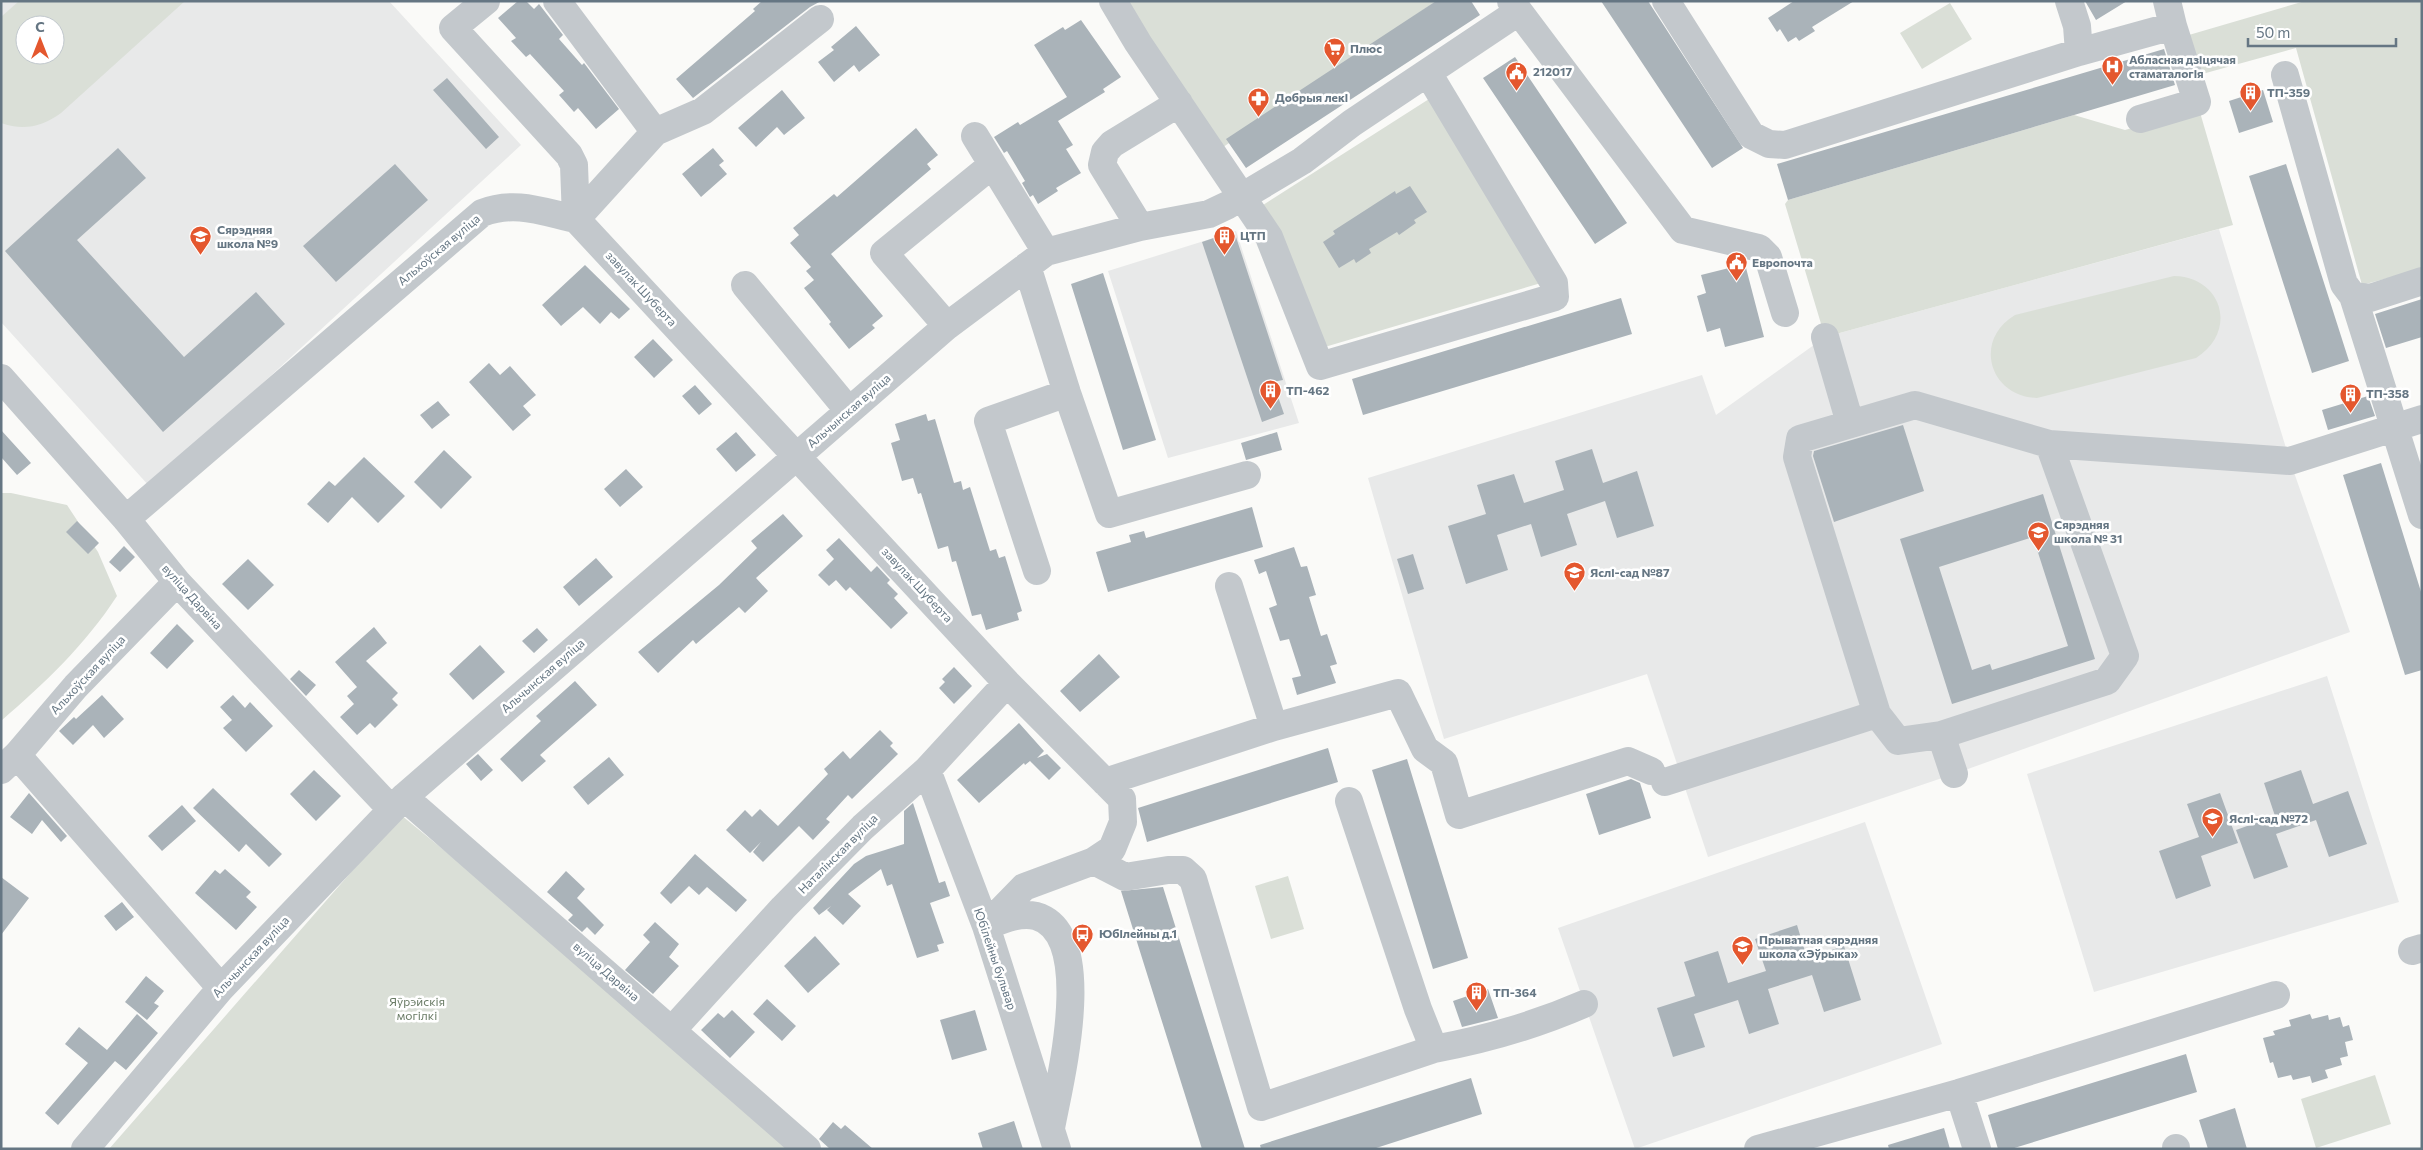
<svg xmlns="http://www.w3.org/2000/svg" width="2423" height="1150" font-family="Commissioner,sans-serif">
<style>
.built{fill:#e8e9e9;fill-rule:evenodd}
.green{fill:#dadfd7;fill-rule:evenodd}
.building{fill:#aab3b9;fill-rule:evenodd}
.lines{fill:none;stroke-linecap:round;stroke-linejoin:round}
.minor{stroke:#c3c8cc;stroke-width:28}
.labels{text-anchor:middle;stroke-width:5;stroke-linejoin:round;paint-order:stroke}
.poi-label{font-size:12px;font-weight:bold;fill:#657683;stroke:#fff;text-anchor:start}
.street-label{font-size:12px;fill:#657683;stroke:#fff}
.park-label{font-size:12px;fill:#687a64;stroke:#fff}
</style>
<rect width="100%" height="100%" fill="#fafaf8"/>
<path class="built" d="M1 1H389L521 145 150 487 1 322ZM25 25H55V55H25Z
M2219 229 2290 461 2350 632 1954 774 1708 857 1647 674 1444 739 1368 478 1702 375 1716 415 1825 337Z
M1236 231 1299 423 1168 458 1108 271Z
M2327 676 2399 902 2094 992 2027 774Z
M1865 822 1942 1044 1635 1149 1558 928Z"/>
<path class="green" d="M19 1H185L61 113C42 127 23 131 1 123V17ZM25 25H55V55H25Z
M1128 1H1436L1216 152Z
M2305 1H2422V269L2362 285 2296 48 2195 76 2182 37Z
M1950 3 1972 39 1922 69 1900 33Z
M1440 92 1541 283 1318 349 1263 205Z
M2199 109 2233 225 1825 337 1785 204 1788 200 2074 115 2125 130Z
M2174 276C2223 277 2238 332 2196 358L2037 398C1989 396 1973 340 2015 315Z
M1 493H11L67 505 98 552 117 596C85 645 45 683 1 721Z
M401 815 660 1027 801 1149H109Z
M1288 876 1304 929 1271 939 1255 886Z
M2375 1075 2391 1124 2316 1148 2301 1099Z"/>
<path class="building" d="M518 1H526L534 9 539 4 563 35 559 39 582 65 584 63 619 109 596 129 578 108 574 112 559 95 564 91 530 54 526 57 511 41 516 38 498 18Z
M762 1H821L810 7 693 98 676 79 755 11 753 9Z
M1436 1H1471L1480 15 1246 168 1226 139Z
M1601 1H1648L1743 148 1712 168Z
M1794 1H1854L1812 27 1815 31 1799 41 1796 37 1788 42 1780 29 1777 32 1768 18Z
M2085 1H2127L2096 20Z
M1081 20 1121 77 1103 89 1105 92 1058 121 1073 145 1066 149 1081 173 1056 188 1058 191 1038 204 1033 195 1030 197 1022 183 1025 181 1007 151 1004 153 994 137 1018 122 1020 125 1067 97 1034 45 1063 27 1065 30Z
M856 26 880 55 859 72 854 65 834 82 818 62 834 50 831 47Z
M2164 49 2175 85 1788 200 1777 164Z
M1515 57 1627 223 1595 244 1483 78Z
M447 78 499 137 486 149 433 90Z
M782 90 805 118 784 135 777 127 756 147 738 128Z
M2263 90 2273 122 2239 133 2229 101Z
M916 128 938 155 927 164 931 169 831 254 883 316 872 325 875 328 849 349 829 324 831 322 804 288 814 280 806 271 811 267 790 243 799 235 793 228 834 194 837 197Z
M118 148 146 178 77 240 184 357 256 292 285 324 163 432 5 251Z
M713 148 724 161 719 165 727 174 701 197 682 174Z
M395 164 428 200 336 282 303 246Z
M2286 164 2349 361 2312 373 2249 176Z
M1410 186 1427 212 1414 220 1416 223 1399 235 1397 232 1369 249 1371 253 1356 263 1354 259 1339 268 1323 242 1335 234 1333 231 1395 191 1396 194Z
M1234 231 1283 380 1273 382 1284 414 1262 422 1202 242Z
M1745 264 1764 337 1725 347 1720 328 1707 332 1697 296 1706 293 1701 275Z
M585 265 630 309 619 319 611 312 600 324 583 307 561 326 542 305Z
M1103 273 1156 440 1123 450 1071 284Z
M1621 298 1632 334 1363 415 1352 379Z
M2422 299V337L2386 348 2375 314Z
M653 339 673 360 654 378 634 357Z
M489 363 500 375 510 366 536 395 523 406 531 415 513 431 469 382Z
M695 385 712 404 699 415 682 396Z
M2368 396 2375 416 2328 430 2322 410Z
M438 401 450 415 432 429 420 415Z
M926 414 928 421 935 419 954 483 961 481 963 490 970 487 990 551 996 549 999 558 1005 556 1022 611 1017 613 1019 620 986 630 981 614 972 616 956 561 952 562 948 546 938 549 921 493 918 494 913 478 902 481 891 443 900 440 895 424Z
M1903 425 1924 491 1834 522 1813 456 1814 451Z
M1 430 31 463 17 475 1 457Z
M736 432 756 455 736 472 716 449Z
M1277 432 1282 450 1246 460 1241 443Z
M1592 449 1603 483 1637 471 1654 526 1617 538 1605 501 1567 514 1577 545 1541 557 1531 524 1497 535 1508 570 1466 584 1448 526 1486 514 1477 485 1514 474 1524 503 1564 490 1555 461Z
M444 450 472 477 441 509 414 482Z
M364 457 405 496 378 523 352 497 328 523 307 504 329 481 335 486Z
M2381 463 2422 595V670L2405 675 2343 475Z
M626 469 643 487 620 507 604 489Z
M2043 494 2095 659 1952 704 1900 539ZM2033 537 2068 646 1992 670 1990 664 1972 670 1939 567Z
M1252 507 1263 547 1108 592 1096 552 1131 542 1129 535 1144 531 1146 538Z
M783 514 803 536 756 578 768 591 745 613 739 607 696 644 693 640 658 673 638 652 719 585 757 548 751 541Z
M77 521 99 543 88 554 66 532Z
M839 538 871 572 877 566 890 580 887 583 898 594 894 598 908 613 891 629 850 587 846 591 836 580 829 586 818 575 834 559 826 550Z
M124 546 135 557 120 572 109 562Z
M1294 547 1301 567 1307 566 1316 595 1309 597 1321 636 1327 634 1337 664 1330 666 1336 683 1297 695 1292 678 1301 676 1289 639 1280 641 1269 608 1277 605 1266 571 1259 574 1254 560Z
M1413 554 1424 589 1408 594 1397 559Z
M596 558 613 577 579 606 563 587Z
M248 559 274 585 248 610 222 584Z
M177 624 194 641 167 669 150 653Z
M374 627 387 643 366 661 398 693 392 699 398 705 375 728 370 723 357 735 340 717 354 704 347 696 357 687 335 662Z
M537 628 548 640 534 653 522 641Z
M480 645 505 672 473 700 449 674Z
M1099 654 1120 677 1080 712 1060 691Z
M954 667 972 686 954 704 939 688 945 682 942 679Z
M299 670 316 685 306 696 290 679Z
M575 681 597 705 540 755 546 761 522 782 500 759 541 721 536 716Z
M102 695 124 719 104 738 93 725 73 745 59 731 74 717 76 719Z
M233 695 245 708 250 702 273 726 246 752 223 728 232 720 220 707Z
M1019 723 1044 751 1037 758 1047 754 1061 768 1049 780 1030 761 1025 765 1024 763 979 803 957 780Z
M880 730 893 743 890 746 898 754 852 799 848 795 826 819 830 822 813 840 799 826 763 862 753 852 761 842 750 853 726 830 745 810 752 817 760 809 778 826 828 774 824 769 843 751 850 759Z
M1328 748 1338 782 1147 842 1138 808Z
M478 754 493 770 481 781 466 764Z
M609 757 624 775 588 805 573 787Z
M1407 759 1468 958 1433 969 1372 770Z
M314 770 341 796 316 821 290 794Z
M2301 770 2313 804 2348 791 2367 844 2329 857 2316 820 2276 834 2288 867 2254 879 2236 830 2275 816 2264 783Z
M1631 779 1640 783 1651 818 1599 835 1586 794Z
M213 788 282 854 269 867 246 844 239 852 193 808Z
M29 793 67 836 61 842 42 820 32 834 10 817Z
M2220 793 2238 843 2201 856 2211 886 2176 899 2159 851 2199 837 2187 804Z
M913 803 939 883 945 881 950 896 930 903 944 943 937 945 939 951 917 958 892 884 887 886 881 869 848 894 861 906 843 925 827 910 831 906 819 915 813 908 854 864 866 856 904 844V811Z
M182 805 196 821 162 851 148 836Z
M695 854 747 900 736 912 707 887 699 895 689 886 671 904 660 893Z
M225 869 251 892 246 897 257 907 236 930 195 893 215 870 220 874Z
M566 871 585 889 577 898 604 925 595 935 587 927 582 932 568 920 573 915 547 892Z
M1 877 29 898 1 935Z
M1163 887 1245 1149H1202L1121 891Z
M122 902 134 917 116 931 104 916Z
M655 922 679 944 669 957 679 966 653 994 625 970 650 942 643 935Z
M1797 925 1807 958 1844 946 1861 1000 1824 1012 1812 975 1768 989 1779 1024 1749 1034 1738 1000 1694 1014 1705 1047 1673 1057 1657 1008 1695 996 1684 962 1718 951 1728 983 1766 971 1755 939Z
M815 936 840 964 808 993 784 966Z
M146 976 164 991 154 1003 159 1006 147 1020 125 1002Z
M1488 989 1498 1018 1462 1027 1453 1001Z
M767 999 796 1026 782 1041 753 1014Z
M732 1010 755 1032 730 1058 701 1030 718 1013 724 1018Z
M975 1010 987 1050 952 1060 940 1020Z
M137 1014 158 1033 126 1070 115 1061 58 1125 45 1113 88 1063 65 1044 79 1027 107 1050Z
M2310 1014 2312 1019 2328 1015 2329 1020 2340 1017 2343 1027 2349 1025 2353 1040 2345 1042 2348 1056 2340 1058 2342 1065 2325 1070 2328 1078 2312 1083 2310 1076 2293 1080 2291 1075 2278 1078 2273 1062 2270 1063 2263 1038 2275 1035 2273 1031 2291 1026 2289 1020Z
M2186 1054 2197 1092 2011 1149H1998L1988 1115Z
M1471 1078 1482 1114 1373 1149H1261L1260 1145Z
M2235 1108 2247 1149H2208L2199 1120Z
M1014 1121 1023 1149H983L978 1133Z
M833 1122 841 1129 845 1125 873 1149H830L819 1139Z
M1944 1128 1950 1149H1889L1888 1145Z"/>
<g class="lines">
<path class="minor" d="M486 1 453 28 569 155 574 165 576 219
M557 1 655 132
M1113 1 1138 43 1269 237 1320 366 1555 297 1554 283 1428 73
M1511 1 1683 230 1759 248 1768 257 1785 313
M1666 1 1751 135 1769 144 1785 145 2079 52 2173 26 2167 1
M2069 1 2077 26 2079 52
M2285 75 2344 284 2353 296 2422 515
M2140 119 2197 102 2173 26
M975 136 1046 252
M576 219 1007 683 1122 799 1123 822 1112 849 1094 861 1024 887 986 926
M576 219 655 132 703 111 820 19
M1140 227 1102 165 1105 152 1112 144 1179 103
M1027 266 1067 393 1109 514 1247 475
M745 285 849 411
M2353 296 2370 298 2422 281
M947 326 884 253 992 165
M1825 337 1850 423
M1 378 126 519 177 582 391 809
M2049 444 2290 461 2422 419
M126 519 482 213C515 200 543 212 576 219
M1037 571 988 421 1067 393
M1229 586 1274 727
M1941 735 1898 741 1877 714 1797 457 1800 439 1915 405 2049 444 2125 656 2107 681 1941 735 1954 774
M17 755 221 988
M1 770 17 755 76 686 177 582
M927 770 986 926 1057 1149
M1105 782 1274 727 1398 693 1425 749 1444 763 1459 815 1628 761 1651 771
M1665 782 1877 714
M404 797 807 1149
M1349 801 1418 1009 1434 1049
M1094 861 1125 877 1168 870H1183L1193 879 1261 1107 1434 1049C1483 1040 1538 1024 1584 1004
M987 926C1002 920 1019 912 1036 916 1098 934 1059 1084 1051 1128
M2412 951 2422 948
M673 1029 783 908 863 827 927 770 1007 683
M1959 1093 1977 1149
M2176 1148V1149
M85 1149 221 988 404 797 947 326 1046 252 1140 227 1209 214 1228 205 1302 161 1352 123 1518 12
M1758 1149 1959 1093 2276 995"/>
</g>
<defs>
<symbol id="supermarket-pin" viewBox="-11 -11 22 30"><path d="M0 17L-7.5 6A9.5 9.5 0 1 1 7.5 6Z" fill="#e4572e" stroke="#fff"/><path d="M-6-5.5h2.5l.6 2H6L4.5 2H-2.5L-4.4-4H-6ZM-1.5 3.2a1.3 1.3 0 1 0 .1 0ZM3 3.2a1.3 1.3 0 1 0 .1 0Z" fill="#fff"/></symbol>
<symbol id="hospital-pin" viewBox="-11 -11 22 30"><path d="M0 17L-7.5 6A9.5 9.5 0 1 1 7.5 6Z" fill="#e4572e" stroke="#fff"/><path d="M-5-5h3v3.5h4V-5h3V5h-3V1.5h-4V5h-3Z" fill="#fff"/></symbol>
<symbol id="civic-pin" viewBox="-11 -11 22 30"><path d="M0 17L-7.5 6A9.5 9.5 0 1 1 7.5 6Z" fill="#e4572e" stroke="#fff"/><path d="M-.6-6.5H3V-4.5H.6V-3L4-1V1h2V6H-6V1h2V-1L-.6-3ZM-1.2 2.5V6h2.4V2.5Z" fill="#fff"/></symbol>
<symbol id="building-pin" viewBox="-11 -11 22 30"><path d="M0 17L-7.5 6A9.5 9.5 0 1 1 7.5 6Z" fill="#e4572e" stroke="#fff"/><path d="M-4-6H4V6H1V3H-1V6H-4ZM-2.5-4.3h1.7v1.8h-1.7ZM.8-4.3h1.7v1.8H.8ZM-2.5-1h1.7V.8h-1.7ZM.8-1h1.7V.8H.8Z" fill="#fff"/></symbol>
<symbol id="pharmacy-pin" viewBox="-11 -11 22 30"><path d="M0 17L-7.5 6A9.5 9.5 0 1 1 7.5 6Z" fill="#e4572e" stroke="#fff"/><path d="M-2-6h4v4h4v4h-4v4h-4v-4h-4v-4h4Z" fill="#fff"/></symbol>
<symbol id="school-pin" viewBox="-11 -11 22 30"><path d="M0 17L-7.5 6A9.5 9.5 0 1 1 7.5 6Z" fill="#e4572e" stroke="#fff"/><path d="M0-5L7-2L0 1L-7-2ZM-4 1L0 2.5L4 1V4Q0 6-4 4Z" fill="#fff"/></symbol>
<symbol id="bus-pin" viewBox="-11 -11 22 30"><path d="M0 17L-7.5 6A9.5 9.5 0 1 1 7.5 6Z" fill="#e4572e" stroke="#fff"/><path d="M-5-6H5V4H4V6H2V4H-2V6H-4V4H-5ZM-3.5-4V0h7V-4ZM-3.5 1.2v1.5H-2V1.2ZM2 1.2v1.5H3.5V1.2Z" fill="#fff"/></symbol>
</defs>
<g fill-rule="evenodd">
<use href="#supermarket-pin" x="1322" y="36" width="25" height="34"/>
<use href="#hospital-pin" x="2100" y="54" width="25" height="34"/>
<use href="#civic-pin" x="1504" y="60" width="25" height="34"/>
<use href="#building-pin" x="2238" y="80" width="25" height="34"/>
<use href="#pharmacy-pin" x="1246" y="86" width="25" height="34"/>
<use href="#building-pin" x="1212" y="224" width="25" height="34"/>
<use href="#school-pin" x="188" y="224" width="25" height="34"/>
<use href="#civic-pin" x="1724" y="250" width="25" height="34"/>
<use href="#building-pin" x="1258" y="378" width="25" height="34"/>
<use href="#building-pin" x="2338" y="382" width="25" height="34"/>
<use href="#school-pin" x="2026" y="520" width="25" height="34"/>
<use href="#school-pin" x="1562" y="560" width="25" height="34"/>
<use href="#school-pin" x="2200" y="806" width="25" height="34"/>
<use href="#bus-pin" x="1070" y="922" width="25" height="34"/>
<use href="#school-pin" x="1730" y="934" width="25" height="34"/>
<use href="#building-pin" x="1464" y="980" width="25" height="34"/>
</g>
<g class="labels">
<g class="poi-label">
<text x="1350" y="53">Плюс</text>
<text x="2129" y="64">Абласная дзіцячая<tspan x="2129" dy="14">стаматалогія</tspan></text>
<text x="1533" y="76">212017</text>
<text x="2267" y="97">ТП-359</text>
<text x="1275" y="102">Добрыя лекі</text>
<text x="217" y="234">Сярэдняя<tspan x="217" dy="14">школа №9</tspan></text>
<text x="1240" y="240">ЦТП</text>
<text x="1752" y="267">Европочта</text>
<text x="1286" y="395">ТП-462</text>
<text x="2366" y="398">ТП-358</text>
<text x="2054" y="529">Сярэдняя<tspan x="2054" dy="14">школа № 31</tspan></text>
<text x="1590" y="577">Яслі-сад №87</text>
<text x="2229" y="823">Яслі-сад №72</text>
<text x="1099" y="938">Юбілейны д.1</text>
<text x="1759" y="944">Прыватная сярэдняя<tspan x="1759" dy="14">школа «Эўрыка»</tspan></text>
<text x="1493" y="997">ТП-364</text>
</g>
<g class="street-label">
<text transform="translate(439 250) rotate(-40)" y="4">Альхоўская вуліца</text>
<text transform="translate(641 289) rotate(47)" y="4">завулак Шуберта</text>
<text transform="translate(849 411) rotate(-41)" y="4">Альчынская вуліца</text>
<text transform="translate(917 585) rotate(47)" y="4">завулак Шуберта</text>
<text transform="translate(192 597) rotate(48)" y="4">вуліца Дарвіна</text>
<text transform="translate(88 675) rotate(-47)" y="4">Альхоўская вуліца</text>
<text transform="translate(543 676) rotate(-41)" y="4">Альчынская вуліца</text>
<text transform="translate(838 854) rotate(-45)" y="4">Наталінская вуліца</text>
<text transform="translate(251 957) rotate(-47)" y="4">Альчынская вуліца</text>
<text transform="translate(995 959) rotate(71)" y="4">Юбілейны бульвар</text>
<text transform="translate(606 972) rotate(41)" y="4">вуліца Дарвіна</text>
</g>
<g class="park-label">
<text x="417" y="1006">Яўрэйскія<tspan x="417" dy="14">могілкі</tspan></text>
</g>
</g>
<rect width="2423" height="1150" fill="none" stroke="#657683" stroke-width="5"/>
<g transform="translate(40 40)"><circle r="24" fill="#ffffff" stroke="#c1c8cd"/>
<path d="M0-4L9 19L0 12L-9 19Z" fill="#e4572e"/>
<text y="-8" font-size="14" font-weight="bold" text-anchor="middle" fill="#657683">С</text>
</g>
<path d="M2248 38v8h148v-8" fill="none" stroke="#657683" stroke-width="2.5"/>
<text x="2256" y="38" font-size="15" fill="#657683" stroke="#ffffff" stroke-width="4" paint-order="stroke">50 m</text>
</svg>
